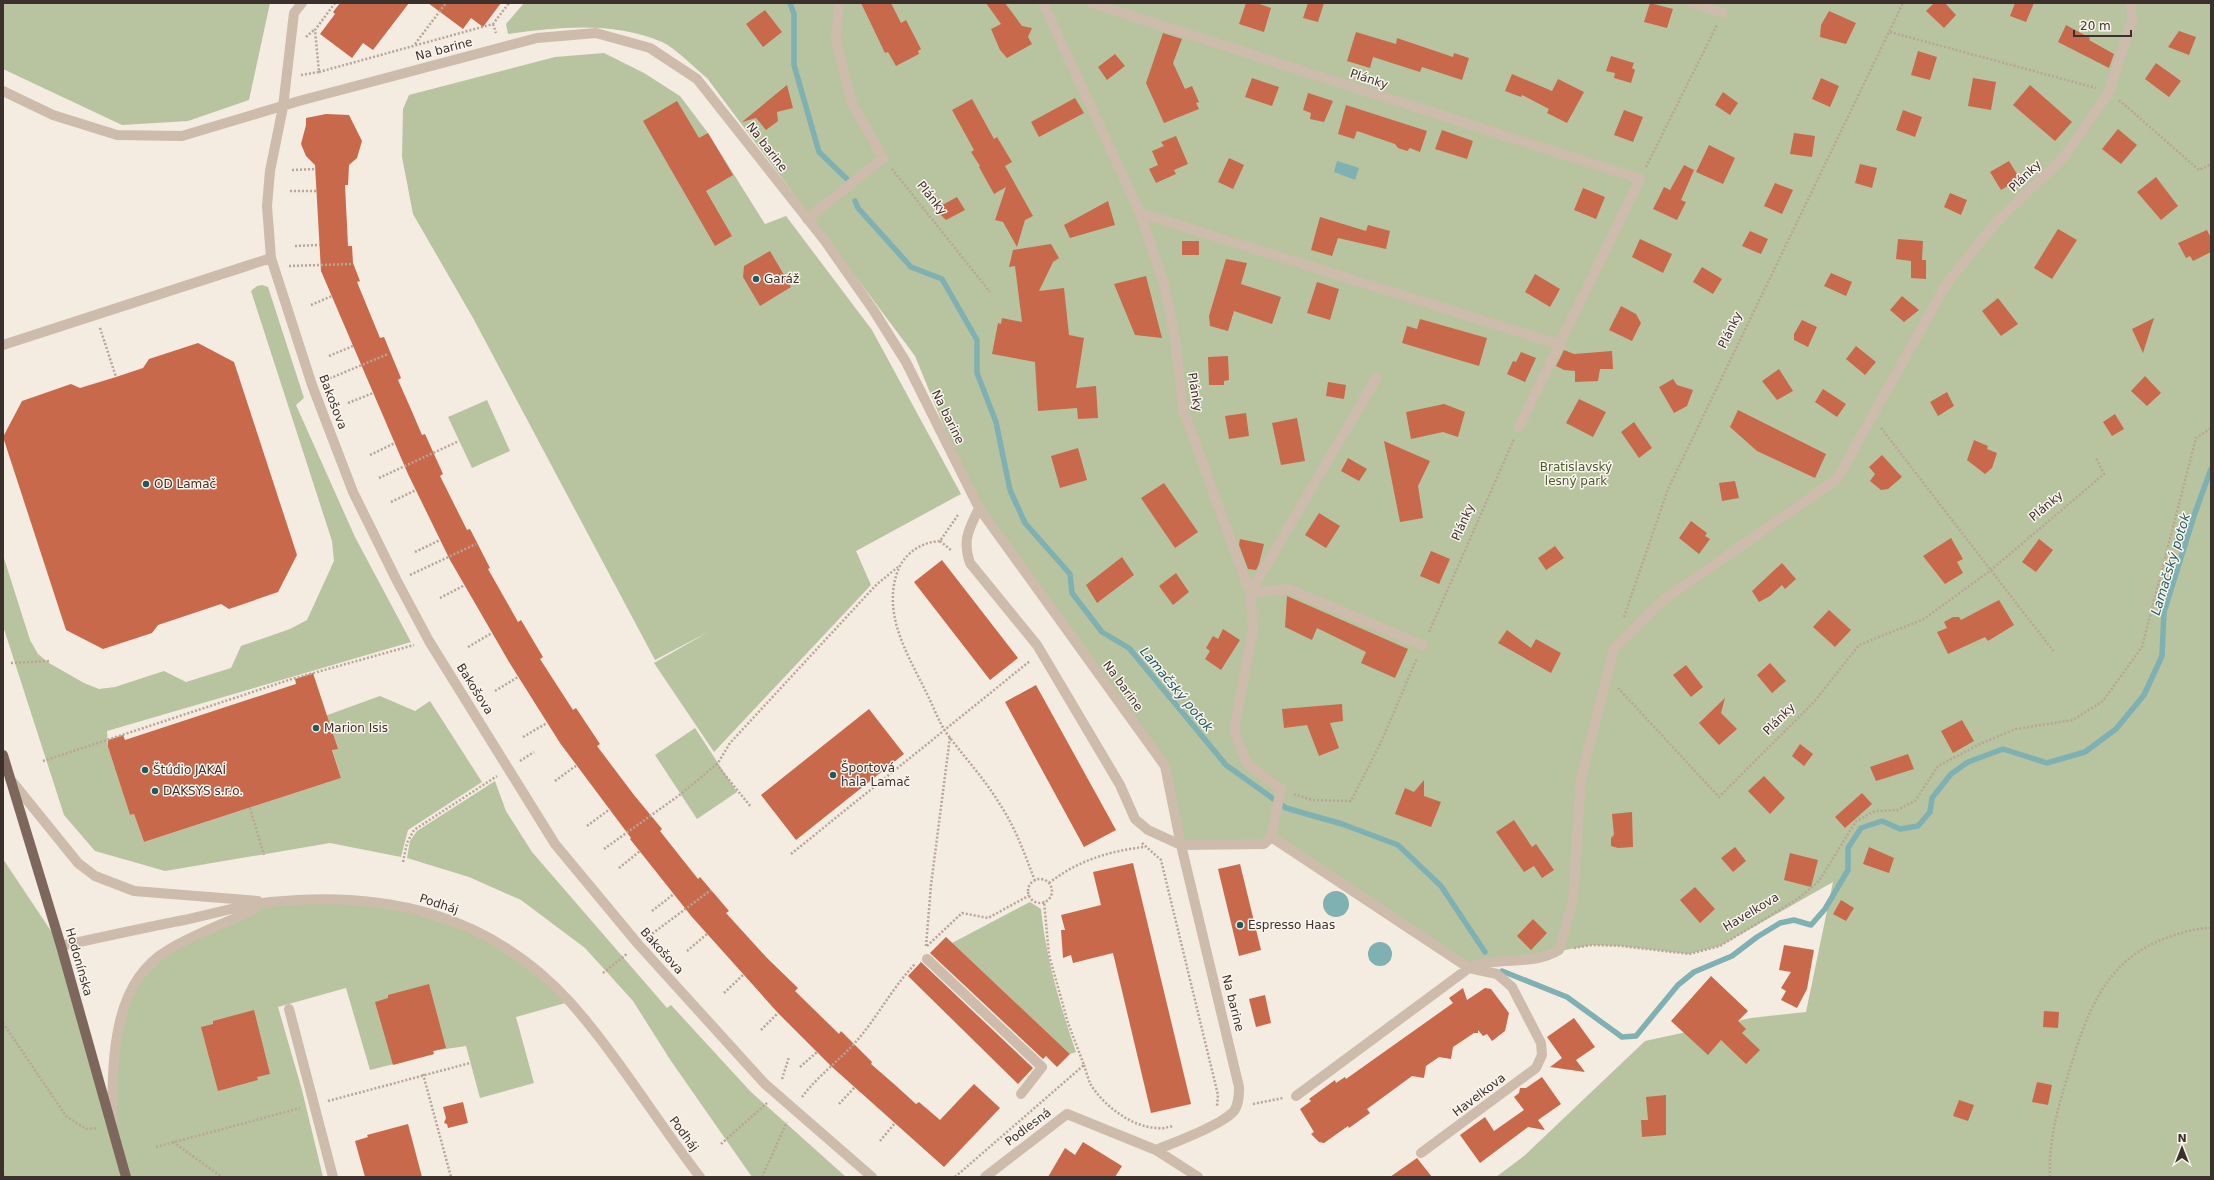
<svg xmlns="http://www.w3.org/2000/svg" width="2214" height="1180" font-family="'DejaVu Sans',sans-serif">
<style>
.green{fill:#b8c4a0}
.water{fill:#7fb0b2}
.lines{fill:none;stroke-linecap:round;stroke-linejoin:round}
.stream{stroke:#7fb0b2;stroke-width:5.5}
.building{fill:#c8694b}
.path{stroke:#b9a596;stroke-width:2.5;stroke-dasharray:2 2;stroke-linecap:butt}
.minor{stroke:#cdbbac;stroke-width:10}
.major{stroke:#7d675c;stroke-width:10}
.poi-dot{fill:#1f5a5e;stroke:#fbf5ee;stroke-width:1.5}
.labels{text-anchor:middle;stroke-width:3;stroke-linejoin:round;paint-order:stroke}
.street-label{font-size:12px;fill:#3b302b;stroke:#fbf5ee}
.poi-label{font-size:12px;fill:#3b302b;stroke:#fbf5ee;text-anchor:start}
.park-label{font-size:12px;fill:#4a5a2e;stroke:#fbf5ee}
.water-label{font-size:13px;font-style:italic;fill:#1f5a5e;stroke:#fbf5ee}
</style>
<rect width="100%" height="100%" fill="#f4ebe1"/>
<path class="green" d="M3 3H270L249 100 188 121 122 125 3 69Z
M524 3H2211V1177H1496L1524 1156 1645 1041 1751 1018 1806 1012 1833 882 1720 946 1689 954 1621 946 1592 945 1469 968 1271 837 1264 844 1181 845 1165 766 972 495 915 356 707 78C696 69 674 47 662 42 614 21 558 27 508 34L506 24Z
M604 53 644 73 680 96 708 133 765 224 786 216 872 330 961 494 856 551 871 585 714 752 654 663 710 631 655 660 473 318 413 214 402 157 403 109 409 95 555 57Z
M262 285 268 287 304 398 296 405 355 537 411 642 107 731 108 747 130 815 134 814 144 842 341 778 322 717 380 696 415 711 430 701 482 782 408 830 401 857 330 843 165 871 95 851 64 815 3 626V555L30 640 38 654 49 663 84 683 99 689 115 687 164 671 186 682 231 668 241 646 290 629 307 620 334 561 332 541 251 291 257 286Z
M487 400 510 451 472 468 448 417Z
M695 728 737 792 697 819 655 755Z
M495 781 506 811 532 852 667 1008 671 1005 751 1092 846 1177H752L671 1061 633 1001 585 948 521 900 469 877 407 858 410 841 417 831Z
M3 859 61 946 111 1125 113 1074 129 997 156 959 270 902H377L487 936 569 1002 516 1017 534 1083 480 1098 466 1046 433 1051 434 1054 370 1070 346 988 278 1007 302 1090 323 1177H3Z
M1030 902 1041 909C1046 959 1060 1005 1076 1052L1070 1054 952 943Z"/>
<path class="water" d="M1337 161 1359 168 1355 180 1334 172Z
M1323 904a13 13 0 1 1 26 0a13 13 0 1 1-26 0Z
M1368 954a12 12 0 1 1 24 0a12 12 0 1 1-24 0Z"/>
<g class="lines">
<path class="stream" d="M790 3 794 14V65L819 152 848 180
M855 201 858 208 911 267 942 279 977 340V373L996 422 1010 490 1025 523 1070 574 1072 593 1102 632 1129 648 1226 765 1286 808 1342 824 1398 845 1441 886 1485 952
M1502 971 1567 997 1622 1037 1636 1036 1678 985 1694 972 1732 956 1757 937 1780 923 1794 920 1811 925 1825 909 1848 870V848L1861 828 1882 821 1900 829 1918 826 1930 812 1932 798 1951 774 1968 762 2003 749 2047 763 2085 752 2116 729 2144 695 2162 656 2164 612 2195 513 2211 469"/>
</g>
<path class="building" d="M340 3H409L373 50 363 43 352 58 320 34 335 14 333 12Z
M428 3H501L483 27 471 18 463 29Z
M861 3H891L901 23 906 20 921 49 918 51 919 54 896 66 888 52 885 53Z
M986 3H1005L1022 26 1032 28 1028 37 1032 44 1007 58 1000 50 991 29 1001 24Z
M1246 3H1257L1271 8 1264 32 1239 24Z
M1308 3H1324L1318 22 1303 18Z
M1650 3 1673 9 1667 28 1644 22Z
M1934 3H1945L1956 15 1944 28 1926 11Z
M2015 3H2034L2026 22 2010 16Z
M765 10 782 32 763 47 746 24Z
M1829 11 1856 23 1846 44 1820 37 1821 25Z
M2066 25 2090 38 2089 40 2114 54 2109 68 2058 42Z
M2179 31 2196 37 2189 55 2168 47Z
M1356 32 1396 44 1397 38 1453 57 1454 53 1469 58 1462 80 1422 67 1420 72 1373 57 1370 68 1347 61Z
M1163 33 1182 39 1173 63 1185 89 1192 86 1199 102 1196 103 1199 109 1164 123 1146 83Z
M1918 51 1937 57 1930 80 1911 75Z
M1115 54 1125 66 1107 80 1098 67Z
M1611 56 1634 63 1632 68 1635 70 1631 83 1614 78 1615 73 1606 71Z
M2156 63 2181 81 2169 97 2145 79Z
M1512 74 1552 91 1558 79 1584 92 1567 123 1547 113 1549 109 1522 95 1521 97 1505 91Z
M1252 78 1279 87 1272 106 1245 97Z
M1821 78 1839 86 1830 107 1812 99Z
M1973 78 1996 82 1991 110 1968 106Z
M787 85 793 108 777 112 778 121 766 130 756 118 742 122Z
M2030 85 2072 122 2055 141 2013 105Z
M1723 92 1738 103 1730 115 1715 105Z
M1308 93 1333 101 1324 122 1310 119 1311 113 1303 110Z
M1075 98 1084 113 1039 137 1031 122Z
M972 99 994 139 997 137 1012 162 1005 166 1033 216 1025 220 1017 247 1003 222 995 220 1006 187 994 194 979 167 980 166 971 152 974 150 952 110Z
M677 101 699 138 708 133 733 175 706 191 732 236 715 246 643 121Z
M1346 105 1427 131 1420 152 1410 148 1407 151 1398 148 1395 144 1357 131 1354 139 1338 134Z
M1624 110 1643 117 1633 142 1614 135Z
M1903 110 1922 117 1915 137 1896 130Z
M326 114 349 115 362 141 357 158 349 165 348 185H345L348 246H352L353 263 360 281 357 282 380 338 384 337 401 378 398 380 410 407 422 435 425 434 443 474 440 476 467 530 470 529 490 568 488 569 518 622 521 620 543 657 540 659 573 710 576 708 600 744 597 746 634 795 662 829 660 831 698 879 700 877 729 911 726 913 767 958 798 988 795 991 839 1034 841 1031 872 1062 871 1064 894 1084 916 1104 919 1102 940 1120 974 1084 1000 1108 944 1167 831 1066 778 1013 692 917 630 839 631 838 560 743 509 662 450 560 408 474 321 271 315 165 306 156 301 144 306 125V118Z
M2118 129 2137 145 2121 164 2102 149Z
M1442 130 1473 141 1467 159 1435 149Z
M1794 133 1815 136 1812 157 1790 154Z
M1176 136 1188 164 1174 170 1176 174 1156 183 1149 169 1158 165 1152 151 1164 146 1161 142Z
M1709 145 1735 158 1723 184 1696 172Z
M1229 158 1244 165 1233 189 1218 182Z
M2009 161 2020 179 2001 190 1990 172Z
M1860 164 1877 168 1872 188 1855 183Z
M1684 165 1694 170 1681 200 1686 202 1677 220 1653 209 1664 187 1670 190Z
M2156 177 2178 206 2161 220 2137 192Z
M1775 183 1793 190 1782 214 1764 206Z
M1583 188 1605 197 1596 219 1574 210Z
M1950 193 1967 200 1961 215 1944 207Z
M957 197 965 210 946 220 935 209Z
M1108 201 1115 225 1070 238 1064 225Z
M1320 217 1366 231 1368 225 1390 231 1386 249 1338 238 1332 256 1311 250Z
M2058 229 2077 240 2052 279 2034 268Z
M2207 230 2211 238V252L2193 261 2190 256 2186 258 2178 243Z
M1750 231 1768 239 1761 254 1742 246Z
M1640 239 1672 254 1663 273 1632 257Z
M1898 239 1923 241 1922 260H1926V279L1911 278V261L1896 259Z
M1182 241H1199V255H1182Z
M1051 244 1059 258 1053 262 1039 291 1064 288 1069 335 1084 338 1076 388 1096 386 1098 418 1078 419 1077 408 1038 411 1035 362 992 354 998 323 1001 324 1002 318 1022 322 1015 266 1009 267 1013 250Z
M770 251 791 287 760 306 743 277 744 266Z
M1226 259 1247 263 1241 284 1281 297 1272 324 1234 311 1228 331 1210 326 1209 316Z
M1702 267 1722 279 1713 294 1693 282Z
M1831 273 1852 282 1846 296 1824 286Z
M1535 274 1560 289 1550 307 1525 292Z
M1146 276 1162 338 1135 335 1114 284Z
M1317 282 1339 289 1330 320 1307 313Z
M1902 296 1919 310 1904 322 1890 310Z
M1998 298 2018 324 2001 336 1982 311Z
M1621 306 1636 314 1641 323 1632 341 1609 330Z
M2154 318 2143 353 2132 329Z
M1420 319 1487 338 1479 366 1402 343 1407 326 1417 329Z
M1802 320 1817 327 1808 347 1794 340V334Z
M198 343 234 362 297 555 278 592 229 609 221 604 158 625 152 633 103 649 66 630 3 437 22 401 71 384 80 388 116 377 143 368 149 359Z
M1856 346 1876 362 1865 375 1846 359Z
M1564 350 1574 354 1612 351 1613 369H1600L1598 381 1575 382V371L1564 370 1556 366Z
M1521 352 1536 358 1525 382 1507 374 1513 361 1516 362Z
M1228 356 1229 380 1224 381V385H1209L1208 357Z
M1779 369 1793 391 1777 400 1762 381Z
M2145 376 2161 393 2147 406 2131 391Z
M1673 379 1677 385 1693 390 1687 406 1674 413 1659 387Z
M1328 382 1346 385 1344 399 1326 396Z
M1823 389 1846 404 1837 417 1815 402Z
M1947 392 1954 406 1938 416 1930 402Z
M1579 399 1606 412 1593 437 1566 423Z
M1444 404 1465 412 1458 437 1443 432 1411 439 1406 412Z
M1738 410 1826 454 1815 478 1757 451 1730 427Z
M1246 413 1249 436 1229 439 1225 416Z
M2115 414 2124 429 2112 436 2103 422Z
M1297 418 1305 461 1281 465 1272 423Z
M1634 422 1652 448 1639 458 1621 432Z
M1974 440 1988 446 1987 449 1997 453 1992 468 1985 474 1967 460Z
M1384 441 1430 461 1418 486 1423 518 1400 522Z
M1078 448 1087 480 1060 488 1051 456Z
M1882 455 1902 477 1888 489 1881 490 1870 481 1875 474 1869 467Z
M1348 458 1367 469 1359 481 1341 471Z
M1735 481 1739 498 1722 501 1719 483Z
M1164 483 1198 532 1175 548 1141 498Z
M1319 513 1340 526 1326 548 1305 535Z
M1691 521 1707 533 1705 536 1710 539 1699 554 1679 538Z
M1951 538 1963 559 1957 562 1963 573 1945 584 1923 556Z
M1240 539 1264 544 1259 564 1256 570 1248 569 1239 545Z
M2039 539 2053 550 2036 572 2022 562Z
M1555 546 1564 558 1546 570 1538 558Z
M1431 551 1450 559 1439 584 1420 576Z
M1122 557 1134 575 1097 603 1086 585Z
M942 560 1018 658 990 680 914 582Z
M1782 563 1796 579 1785 589 1782 585 1770 596 1759 602 1752 591Z
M1176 573 1189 592 1173 605 1159 586Z
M1287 596 1408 649 1395 678 1361 663 1366 652 1317 628 1312 640 1285 627Z
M1999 600 2014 625 1988 641 1985 637 1948 654 1937 632 1947 628 1944 622 1953 617H1959L1961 620Z
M1829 610 1851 630 1835 647 1813 627Z
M1223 629 1240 640 1221 670 1205 659 1210 651 1206 648 1213 636 1218 639Z
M1507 630 1531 648 1536 639 1561 653 1551 673 1498 643Z
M1770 663 1786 681 1772 693 1757 675Z
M1686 665 1703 687 1691 697 1673 675Z
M313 673 338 749 332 750 341 778 144 842 134 814 130 815 108 747V740L123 735 125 740 296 684 295 679Z
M1036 685 1116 830 1084 847 1005 702Z
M1725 698 1721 713 1737 729 1719 745 1699 723Z
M1342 704 1343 721 1330 723 1339 748 1319 756 1307 725 1284 728 1282 709Z
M869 709 904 754 796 840 761 795Z
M1962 720 1974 741 1953 753 1941 731Z
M1800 744 1813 754 1804 766 1792 756Z
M1908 754 1914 769 1876 781 1870 767Z
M1764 776 1785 798 1770 814 1748 791Z
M1424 780V796L1441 802 1431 827 1395 814 1405 788 1414 792Z
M1862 793 1872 804 1845 828 1835 817Z
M1632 812 1633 847 1618 848 1611 846V838L1614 835 1612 814Z
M1514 820 1532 847 1536 844 1554 870 1542 878 1534 866 1524 872 1496 832Z
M1735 847 1746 861 1733 872 1721 858Z
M1869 847 1894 858 1889 873 1863 864Z
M1790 853 1818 860 1811 887 1784 880Z
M1133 863 1191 1104 1151 1113 1113 953 1073 963 1071 955 1063 958 1061 930H1065L1061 915 1101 905 1093 872Z
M1240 864 1261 950 1239 956 1218 869Z
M1695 887 1715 909 1700 923 1680 900Z
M1841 900 1854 908 1846 921 1833 914Z
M1533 919 1547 933 1531 950 1517 936Z
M946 937 1070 1054 1057 1067 1046 1056 1043 1059 930 953Z
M1784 945 1814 950 1807 989 1797 1008 1781 1000 1786 991 1781 988 1791 972 1779 970Z
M921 962 1033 1068 1018 1084 908 976Z
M1711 976 1748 1011 1738 1021 1746 1029 1742 1033 1760 1050 1746 1064 1721 1040 1708 1055 1671 1021Z
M429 984 446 1048 433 1051 434 1054 393 1065 375 1002 388 998V995Z
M1463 988 1467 1000 1485 988 1491 989 1509 1013 1505 1031 1492 1041 1487 1034 1483 1036 1478 1030V1033H1474L1453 1047 1451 1059 1439 1057 1426 1066 1424 1078 1412 1076 1367 1109 1370 1113 1349 1128 1348 1126 1324 1143 1319 1142 1311 1134 1314 1132 1300 1109 1311 1101 1309 1099 1335 1080 1336 1083 1345 1077 1346 1079 1453 1003 1449 998Z
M1265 995 1271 1023 1256 1027 1249 999Z
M254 1010 270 1074 257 1077 258 1080 218 1091 201 1027 213 1024V1021Z
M2044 1011 2059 1012 2058 1028 2043 1027Z
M1574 1018 1595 1047 1576 1060 1585 1072 1550 1067 1562 1058 1547 1037Z
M1542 1077 1561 1104 1538 1120 1545 1130 1528 1127 1480 1163 1460 1135 1485 1117 1494 1131 1524 1110 1514 1097 1519 1093 1520 1088H1526Z
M2037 1082 2052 1085 2048 1105 2032 1102Z
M1666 1095V1135L1642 1137 1641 1120H1648L1646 1097Z
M1959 1100 1974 1105 1968 1121 1953 1116Z
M463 1102 468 1123 448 1128 447 1124 444 1123 446 1118 443 1107Z
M408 1124 422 1177H365L355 1141 368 1137 367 1135Z
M1083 1142 1122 1166 1115 1177H1048L1065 1148 1075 1155Z
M1417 1158 1432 1177H1390Z"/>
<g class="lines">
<path class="path" d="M493 24 496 33
M1890 32 2096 88
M306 37 314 30
M415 44 446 3
M319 72 493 24 509 3
M301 75 319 72 315 30 335 3
M2119 100 2199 170 2211 164
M1646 167 1717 25
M892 169 990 292
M292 170 315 169
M290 191H316
M295 246 320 245
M289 266 352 264
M311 305 332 296
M100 328 116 377
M329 356 353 346
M326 380 388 354
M348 403 373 393
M1881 428 2054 652
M370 455 395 443
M379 478 459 441
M391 502 416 490
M958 515 940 541C921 542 903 554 897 573 883 615 907 653 925 690 932 703 937 718 945 731 963 756 985 779 1001 806 1016 829 1025 855 1035 881
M940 541 952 551
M415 552 440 540
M410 575 476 544
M440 598 465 585
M1624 617 1668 489 1903 3
M1429 632 1514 439
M468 647 492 633
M11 663 50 661
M1618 688 1719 797 1814 702 1859 645 1924 619 1991 570 2104 474 2096 458
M495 691 518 677
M523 737 547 723
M43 761 292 679 414 645
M520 761 534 752
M716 764 751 807
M555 781 577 765
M1294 794 1312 800 1351 801 1382 740 1417 658
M250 808 264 855
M587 826 610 809
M1142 843 1161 860 1218 1095 1217 1106
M604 849 681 794 718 763 730 743 877 584 898 567
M791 854 1030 661
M403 862 407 843 414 830 497 776
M619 868 640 851
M1028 891a12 12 0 1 1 24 0a12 12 0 1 1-24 0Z
M1049 883C1077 861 1109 851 1144 847
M652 911 674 894
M649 936 711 890
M926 946 931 885 950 737
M927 946 962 913 988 918 1030 895
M1574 948 1592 945 1621 946 1689 954 1720 946 1799 898 1819 881 1856 821 1875 811 1897 810 1915 801 1938 766 1982 743 2016 729 2073 720 2103 701 2142 647 2196 438 2211 428
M687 951 707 934
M603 973 628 953
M724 993 744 974
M3 1023 66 1116 86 1129 97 1128
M761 1030 778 1013
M1084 1065C1086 1071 1088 1079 1091 1085 1104 1106 1133 1128 1158 1128 1163 1129 1168 1127 1173 1126
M800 1067 817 1052
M423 1074 451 1177
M782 1079 789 1057
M802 1097C817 1077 836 1063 853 1045 876 1020 891 989 915 964
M328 1101 470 1063
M839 1104 855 1087
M1253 1104 1283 1098
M880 1141 895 1123
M173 1142 222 1177
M721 1144 767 1103
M156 1147 300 1108
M3 1174 4 1177
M762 1177 787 1122
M955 1177 1084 1065 1068 1023 1049 955 1044 901
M2050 1177C2048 1143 2058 1107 2068 1075 2086 1015 2104 959 2169 937 2183 932 2197 928 2211 928"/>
<path class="minor" d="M302 3 294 13 283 107 270 171 267 206 271 258 312 385 353 492 397 581 429 641 555 844 638 944 764 1083 872 1177
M1043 3 1140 213 1164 284 1175 338 1183 409 1250 593 1253 629 1234 731 1247 764 1281 789 1271 837
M1091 3 1640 179 1519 427
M1692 3 1723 13
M3 91 53 115 117 135 182 136 299 101 537 38 596 33 650 48 697 79 825 241 874 311 906 362 979 508 1165 766 1181 845 1239 1087C1239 1095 1239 1104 1234 1111 1222 1125 1175 1142 1156 1150
M1140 213 1561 345
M807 219 883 158 852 103 836 41 839 3
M3 345 271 258
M1377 377 1250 593 1289 589 1423 645
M979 508C969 530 962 539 970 563L1037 645 1120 785 1135 819 1148 830 1181 845 1264 844 1271 837 1469 968 1497 974 1512 987 1541 1043 1542 1055 1536 1068 1421 1153
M10 779 78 863 95 876 134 891 258 901
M61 946C102 937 143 928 184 920 213 914 242 905 270 902 386 890 490 914 570 1002 618 1056 656 1120 700 1177
M927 959 1042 1067 1021 1094
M289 1009 333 1177
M1296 1096 1469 968C1499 955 1531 967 1559 950L1573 900 1581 778 1614 648 1665 599 1837 479 1947 283 1999 219 2064 157 2109 92 2132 21 2131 3
M112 1122C113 1064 110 984 168 950 194 934 225 923 254 910
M985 1177 1067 1114 1156 1150 1198 1177"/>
<path class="major" d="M3 755 61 946 126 1177"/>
</g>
<g class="poi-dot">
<circle cx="756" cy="279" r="4"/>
<circle cx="146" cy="484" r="4"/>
<circle cx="316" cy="728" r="4"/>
<circle cx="145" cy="770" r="4"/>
<circle cx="833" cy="775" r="4"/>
<circle cx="155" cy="791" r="4"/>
<circle cx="1240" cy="925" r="4"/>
</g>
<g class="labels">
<g class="street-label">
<text transform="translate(444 49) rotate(-15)" y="4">Na barine</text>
<text transform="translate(1369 79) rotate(18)" y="4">Plánky</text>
<text transform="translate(767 147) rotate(52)" y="4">Na barine</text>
<text transform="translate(2025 176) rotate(-44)" y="4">Plánky</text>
<text transform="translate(932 198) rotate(51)" y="4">Plánky</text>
<text transform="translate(1730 330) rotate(-64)" y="4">Plánky</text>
<text transform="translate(1195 392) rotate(81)" y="4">Plánky</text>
<text transform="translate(333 402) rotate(69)" y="4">Bakošova</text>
<text transform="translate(948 417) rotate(64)" y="4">Na barine</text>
<text transform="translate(2046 506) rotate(-40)" y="4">Plánky</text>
<text transform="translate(1463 522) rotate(-66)" y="4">Plánky</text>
<text transform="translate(1123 686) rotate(54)" y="4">Na barine</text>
<text transform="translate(475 689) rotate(58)" y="4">Bakošova</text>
<text transform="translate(1779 719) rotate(-45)" y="4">Plánky</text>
<text transform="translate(439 904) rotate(18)" y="4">Podháj</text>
<text transform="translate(1751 912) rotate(-31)" y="4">Havelkova</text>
<text transform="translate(662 951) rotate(48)" y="4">Bakošova</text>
<text transform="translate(79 962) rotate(74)" y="4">Hodonínska</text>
<text transform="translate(1233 1003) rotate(76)" y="4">Na barine</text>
<text transform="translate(1479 1095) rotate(-37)" y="4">Havelkova</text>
<text transform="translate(1028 1127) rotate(-37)" y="4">Podlesná</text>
<text transform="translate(684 1134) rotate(54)" y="4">Podháj</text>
</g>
<g class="poi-label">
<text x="764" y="283">Garáž</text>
<text x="154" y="488">OD Lamač</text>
<text x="324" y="732">Marion Isis</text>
<text x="841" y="772">Športová<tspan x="841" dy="14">hala Lamač</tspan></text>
<text x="153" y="774">Štúdio JAKAÍ</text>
<text x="163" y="795">DAKSYS s.r.o.</text>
<text x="1248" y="929">Espresso Haas</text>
</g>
<g class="park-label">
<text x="1576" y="471">Bratislavský<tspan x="1576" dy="14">lesný park</tspan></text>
</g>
<g class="water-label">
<text transform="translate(2170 564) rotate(-73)" y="5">Lamačský potok</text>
<text transform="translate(1177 689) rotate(50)" y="5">Lamačský potok</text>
</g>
</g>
<rect width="2214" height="1180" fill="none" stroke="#3b302b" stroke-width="8"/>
<g transform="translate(2182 1148)" stroke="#fbf5ee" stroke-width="3" paint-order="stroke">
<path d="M0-3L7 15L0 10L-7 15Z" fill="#3b302b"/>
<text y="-6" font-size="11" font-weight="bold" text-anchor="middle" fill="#3b302b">N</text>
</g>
<path d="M2074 30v6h57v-6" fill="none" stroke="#3b302b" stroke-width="2"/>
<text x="2080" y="30" font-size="12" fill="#3b302b" stroke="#fbf5ee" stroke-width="3" paint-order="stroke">20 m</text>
</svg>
